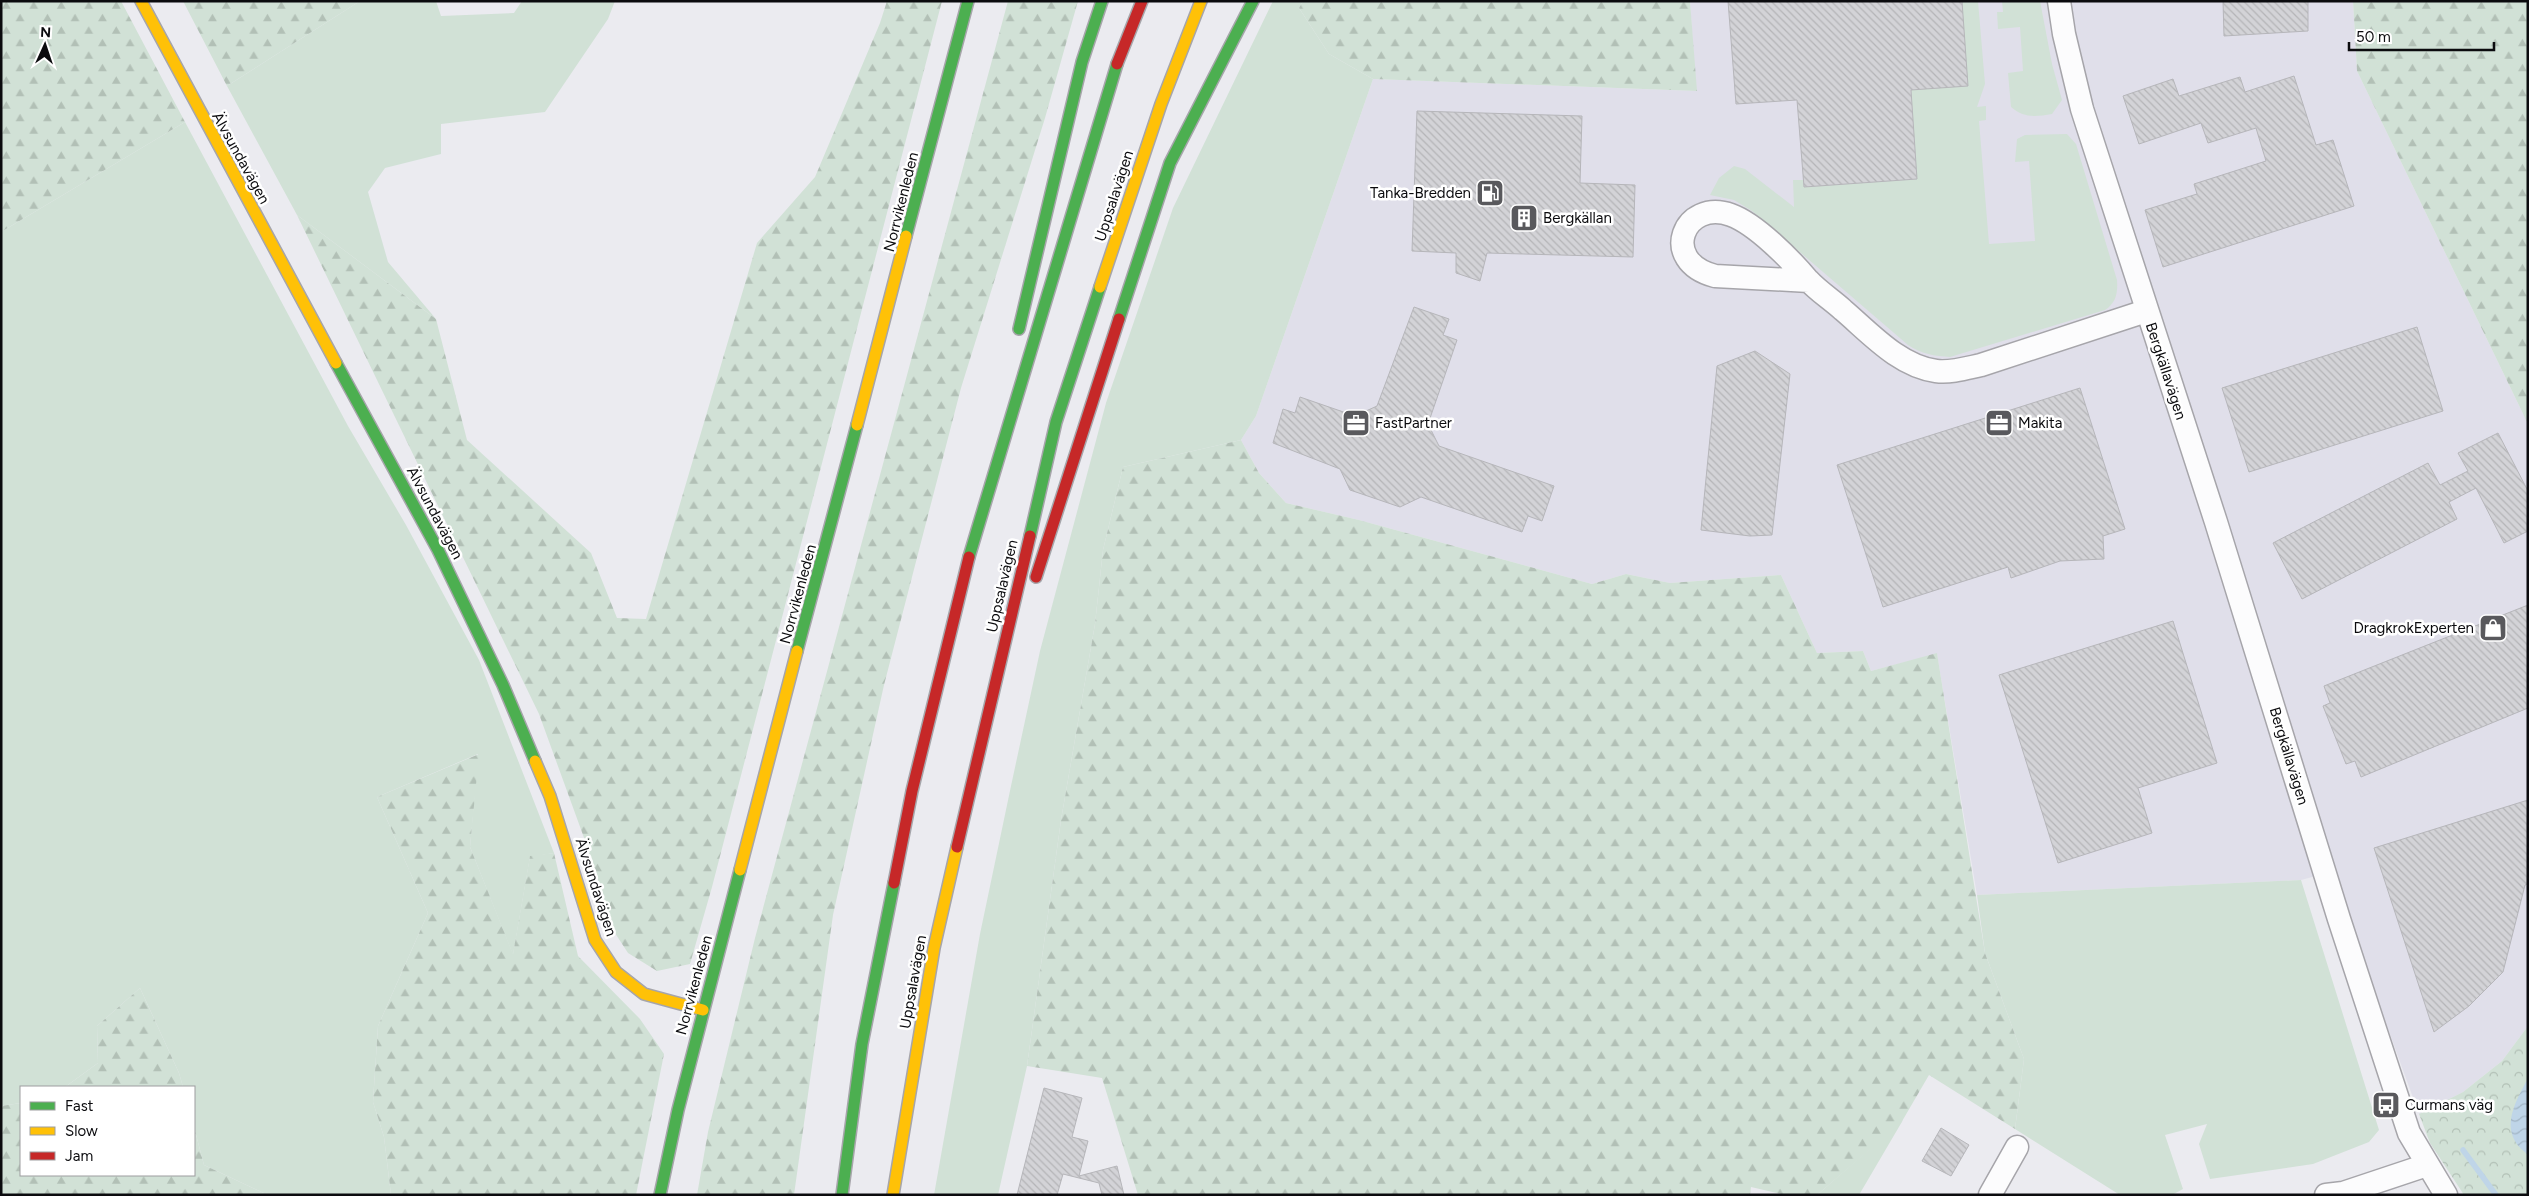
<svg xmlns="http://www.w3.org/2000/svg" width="2529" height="1196" font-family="Figtree,sans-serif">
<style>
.built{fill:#e0dfea}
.green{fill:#d1e1d6}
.forest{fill:url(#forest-firs)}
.park{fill:url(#park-crowns)}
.water{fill:url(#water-waves)}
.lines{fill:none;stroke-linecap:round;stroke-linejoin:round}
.stream{stroke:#bfd5e8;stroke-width:5.5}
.building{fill:url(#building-back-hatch);stroke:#b6b6ba}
.street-casing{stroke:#a6a5aa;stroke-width:25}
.fast-casing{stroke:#a6a5aa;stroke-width:14}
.slow-casing{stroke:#a6a5aa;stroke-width:14}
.jam-casing{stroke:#a6a5aa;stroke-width:14}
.street{stroke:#fcfcfd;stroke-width:22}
.fast{stroke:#4caf50;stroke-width:11}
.slow{stroke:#ffc107;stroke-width:11}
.jam{stroke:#c62828;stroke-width:11}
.labels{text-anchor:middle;stroke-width:5;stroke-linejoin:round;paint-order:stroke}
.street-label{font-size:15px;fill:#0b0b0e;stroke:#fff}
.poi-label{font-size:15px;fill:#0b0b0e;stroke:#fff;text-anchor:start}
</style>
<defs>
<pattern id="forest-firs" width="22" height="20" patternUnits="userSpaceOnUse" patternTransform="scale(1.25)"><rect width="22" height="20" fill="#d1e1d6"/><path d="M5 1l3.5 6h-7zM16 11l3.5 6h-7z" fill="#b2c0b6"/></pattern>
<pattern id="park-crowns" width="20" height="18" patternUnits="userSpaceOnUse" patternTransform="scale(1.25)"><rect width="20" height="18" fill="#d1e1d6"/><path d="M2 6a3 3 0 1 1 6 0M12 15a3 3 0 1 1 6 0" fill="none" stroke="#b2c0b6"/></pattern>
<pattern id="water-waves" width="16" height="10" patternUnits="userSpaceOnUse" patternTransform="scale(1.25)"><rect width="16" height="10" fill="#bfd5e8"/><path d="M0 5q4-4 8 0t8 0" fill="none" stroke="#a3b6c6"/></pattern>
<pattern id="building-back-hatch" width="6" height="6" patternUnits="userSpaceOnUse" patternTransform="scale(1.25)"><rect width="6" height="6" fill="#d3d3d7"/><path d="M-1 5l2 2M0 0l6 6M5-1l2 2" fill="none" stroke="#b4b4b7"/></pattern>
</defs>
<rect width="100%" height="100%" fill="#ebebf0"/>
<path class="built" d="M1690 1H2353L2357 71 2528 424V1026L2502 1061 2463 1092 2419 1114 2331 872 2301 880 1977 895 1937 654 1871 671 1863 651 1817 653 1781 575 1670 583 1626 574 1592 584 1359 520 1286 503 1259 473 1241 440 1256 416 1373 79 1696 91Z"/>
<path class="green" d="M360 1H436L441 16 514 13 522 1H615L608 19 545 112 441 124V154L385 168 368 192 388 262 436 319 297 215 227 86Z
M1273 1H1303L1299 8 1329 54 1373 79 1256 416 1241 440 1123 467 1103 550 1095 624 1061 820 1027 1066 998 1195H934L980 934 1011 786 1040 651 1106 403 1173 208Z
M1962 1H1978L1985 84 1977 107 1986 106V120L1979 121 1989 244 2035 241 2029 161 2015 162 2017 139 2025 135 2067 134 2076 144 2117 280C2118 293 2116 303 2105 310L1950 357C1935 356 1921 354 1908 345L1752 211 1734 200 1710 195 1719 178 1734 166 1745 169 1794 207 1793 180H1803L1804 187 1917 179 1911 90Z
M2002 1H2040L2052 64 2062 100 2052 114C2035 117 2024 118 2011 107L2008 73 2023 71 2020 27 1998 29 1997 12H2003Z
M185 122 348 426 406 525 479 660 554 853 530 857 513 955 470 847 478 754 377 797 428 913 378 1026 373 1102 384 1137 391 1195H268L204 1165 194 1127V1087H183L179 1073 140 988 97 1026 98 1063 65 1087H21V1103L1 1106V232Z
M2301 880 2379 1130 2369 1142 2313 1164 2210 1179 2199 1144 2207 1124 2165 1135 2183 1189 2172 1195H2120L2015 1129 2024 1059 1985 953 1977 895Z
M1903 1120 1859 1195H1817Z"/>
<path class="forest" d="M1 1H121L185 122 1 232Z
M183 1H360L227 86Z
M887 1H942L712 887 690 964 657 971 628 953 611 927 587 846 539 714 297 215 436 319 467 440 591 553 617 618 646 619 757 243 815 177 880 23Z
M1008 1H1078L1045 118 961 388 884 685 833 915 794 1195H697L708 1132 755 938Z
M1303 1H1690L1697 91 1373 79 1329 54 1299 8Z
M2353 1H2528V424L2357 71Z
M1241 440 1259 473 1286 503 1359 520 1592 584 1626 574 1670 583 1781 575 1817 653 1863 651 1871 671 1937 653 1985 953 2024 1059 2015 1129 1929 1075 1901 1123 1817 1195H1785L1751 1187 1750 1195H1138L1102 1078 1027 1066 1061 820 1095 624 1103 550 1123 467Z
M479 754 470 847 513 954 530 856 554 853 578 956 640 1019 664 1054 636 1195H391L384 1137 373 1102 378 1026 428 913 377 797Z
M140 988 179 1073 183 1087H65L98 1063 97 1026Z
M21 1103V1175H194V1127L204 1165 268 1195H1V1106Z"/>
<path class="park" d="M2528 1026V1195H2464L2430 1143 2419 1114 2463 1092 2502 1061Z"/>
<path class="water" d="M2528 1078V1155C2524 1151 2517 1146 2515 1141 2503 1120 2519 1096 2528 1078Z"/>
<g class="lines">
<path class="stream" d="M2463 1150 2496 1195"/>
</g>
<path class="building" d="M1728 1H1962L1968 86 1911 90 1917 179 1804 187 1797 100 1736 104Z
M2223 1H2308V31L2224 36Z
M2294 76 2316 145 2333 140 2354 206 2163 267 2145 210 2197 194 2194 184 2266 161 2256 128 2208 143 2201 123 2139 144 2123 96 2173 79 2179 96 2240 77 2245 92Z
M1417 111 1582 116 1580 183 1635 185 1633 257 1487 253 1480 281 1456 273V253L1412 251Z
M1414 307 1449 319 1443 335 1457 340 1428 424 1439 446 1554 486 1542 521 1528 516 1522 532 1421 497 1400 507 1350 490 1340 469 1273 443 1283 409 1295 413 1300 397 1355 416 1377 406Z
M2417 327 2443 411 2249 472 2222 388Z
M1755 351 1790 374 1772 535 1750 536 1701 530 1717 366Z
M2080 388 2125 529 2103 536 2104 559 2060 561 2011 578 2008 567 1883 607 1837 465Z
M2498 433 2528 491V531L2504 543 2476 488 2449 502 2457 519 2302 599 2273 543 2428 463 2440 485 2468 471 2458 453Z
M2528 605V708L2361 777 2355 761 2346 764 2323 706 2330 703 2324 686Z
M2173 621 2217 763 2138 788 2152 833 2058 863 1999 675Z
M2528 800V884L2525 885 2503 972 2469 1006 2434 1032 2374 848Z
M1044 1088 1082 1098 1072 1137 1088 1141 1079 1176 1117 1166 1124 1195H1102L1099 1183 1063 1174 1057 1195H1017Z
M1941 1128 1969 1145 1951 1176 1922 1161Z"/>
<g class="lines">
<defs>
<path id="street" d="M2059 1 2064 34 2082 109 2216 522 2339 919 2409 1133 2446 1195
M1809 281 1715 276C1658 261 1684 198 1731 215 1756 224 1791 260 1808 280 1818 291 1832 300 1843 310 1870 333 1899 366 1936 371 1951 373 1967 368 1981 365L2146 311
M1990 1195 2017 1147
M2326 1195 2343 1193 2427 1165"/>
<path id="fast" d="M906 236 968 1
M1119 319 1170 163 1253 1
M1019 329 1082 62 1102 1
M336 363 438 550 503 685 535 761
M1030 536 1056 422 1100 287
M969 557 1117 64
M797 651 857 425
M660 1195 678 1110 740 870
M842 1195 862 1044 894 883"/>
<path id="slow" d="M141 1 336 363
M1100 287 1161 104 1201 1
M857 425 906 236
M535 761 550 796 595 940 616 972 644 994 703 1010
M740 870 797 651
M893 1195 934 948 957 847"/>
<path id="jam" d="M1117 64 1142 1
M1036 577 1119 319
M957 847 1030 536
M894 883 912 791 969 557"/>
</defs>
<use href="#street" class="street-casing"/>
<use href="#fast" class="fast-casing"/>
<use href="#slow" class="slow-casing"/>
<use href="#jam" class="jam-casing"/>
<use href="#street" class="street"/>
<use href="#fast" class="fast"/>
<use href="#slow" class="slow"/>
<use href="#jam" class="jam"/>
</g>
<defs>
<symbol id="fuel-square" viewBox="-11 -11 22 22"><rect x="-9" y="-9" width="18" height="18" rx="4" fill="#59595d" stroke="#fff"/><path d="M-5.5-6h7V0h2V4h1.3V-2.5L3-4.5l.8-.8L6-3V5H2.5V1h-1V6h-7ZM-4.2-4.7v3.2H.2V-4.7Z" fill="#fff"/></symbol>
<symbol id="building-square" viewBox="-11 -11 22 22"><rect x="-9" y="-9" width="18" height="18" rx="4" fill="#59595d" stroke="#fff"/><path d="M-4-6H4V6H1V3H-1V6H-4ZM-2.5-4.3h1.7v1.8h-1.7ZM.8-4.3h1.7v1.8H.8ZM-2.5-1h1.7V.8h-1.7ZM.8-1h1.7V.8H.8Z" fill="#fff"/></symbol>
<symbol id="office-square" viewBox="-11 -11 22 22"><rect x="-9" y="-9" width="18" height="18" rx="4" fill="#59595d" stroke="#fff"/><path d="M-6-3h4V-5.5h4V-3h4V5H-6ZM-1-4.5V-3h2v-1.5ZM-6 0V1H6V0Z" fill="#fff"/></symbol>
<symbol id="shop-square" viewBox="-11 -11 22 22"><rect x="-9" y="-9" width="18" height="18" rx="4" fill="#59595d" stroke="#fff"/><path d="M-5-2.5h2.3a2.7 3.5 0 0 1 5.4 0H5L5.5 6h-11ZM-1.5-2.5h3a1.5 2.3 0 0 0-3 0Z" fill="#fff"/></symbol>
<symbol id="bus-square" viewBox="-11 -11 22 22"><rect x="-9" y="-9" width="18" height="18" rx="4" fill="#59595d" stroke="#fff"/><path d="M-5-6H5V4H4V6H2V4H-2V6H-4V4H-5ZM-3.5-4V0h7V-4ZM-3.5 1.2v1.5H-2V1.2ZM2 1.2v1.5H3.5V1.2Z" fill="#fff"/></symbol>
</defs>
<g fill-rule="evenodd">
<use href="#fuel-square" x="1474" y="177" width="32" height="32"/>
<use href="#building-square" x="1508" y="202" width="32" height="32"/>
<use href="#office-square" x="1340" y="407" width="32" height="32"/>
<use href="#office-square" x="1983" y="407" width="32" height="32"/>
<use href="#shop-square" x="2477" y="612" width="32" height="32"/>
<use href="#bus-square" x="2370" y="1089" width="32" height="32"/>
</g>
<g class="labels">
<g class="street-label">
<text transform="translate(241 158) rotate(61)" y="5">Älvsundavägen</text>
<text transform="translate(1114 196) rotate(-72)" y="5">Uppsalavägen</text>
<text transform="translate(901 202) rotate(-76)" y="5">Norrvikenleden</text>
<text transform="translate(2166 371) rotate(72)" y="5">Bergkällavägen</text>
<text transform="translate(435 513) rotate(62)" y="5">Älvsundavägen</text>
<text transform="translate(1002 586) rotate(-77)" y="5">Uppsalavägen</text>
<text transform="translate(798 594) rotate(-75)" y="5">Norrvikenleden</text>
<text transform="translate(2289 756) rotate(73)" y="5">Bergkällavägen</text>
<text transform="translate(596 887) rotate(72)" y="5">Älvsundavägen</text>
<text transform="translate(913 982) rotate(-80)" y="5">Uppsalavägen</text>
<text transform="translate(694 985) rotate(-75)" y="5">Norrvikenleden</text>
</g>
<g class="poi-label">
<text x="1471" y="198" text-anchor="end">Tanka-Bredden</text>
<text x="1543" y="223">Bergkällan</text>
<text x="1375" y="428">FastPartner</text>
<text x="2018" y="428">Makita</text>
<text x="2474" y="633" text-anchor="end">DragkrokExperten</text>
<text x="2405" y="1110">Curmans väg</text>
</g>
</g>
<rect width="2529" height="1196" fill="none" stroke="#0b0b0e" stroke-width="5"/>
<rect x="20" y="1086" width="175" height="90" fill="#ffffff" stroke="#9d9d9f"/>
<rect x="30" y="1102" width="25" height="8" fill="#4caf50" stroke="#9d9d9f"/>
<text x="65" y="1111" font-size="15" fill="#0b0b0e">Fast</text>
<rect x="30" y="1127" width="25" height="8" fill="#ffc107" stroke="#9d9d9f"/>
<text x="65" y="1136" font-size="15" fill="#0b0b0e">Slow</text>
<rect x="30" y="1152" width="25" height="8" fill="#c62828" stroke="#9d9d9f"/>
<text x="65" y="1161" font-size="15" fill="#0b0b0e">Jam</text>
<g transform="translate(45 45) rotate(3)" stroke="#ffffff" stroke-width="4" paint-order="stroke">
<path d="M0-4L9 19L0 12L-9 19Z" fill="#0b0b0e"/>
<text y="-8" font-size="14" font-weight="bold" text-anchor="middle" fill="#0b0b0e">N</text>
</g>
<path d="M2349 42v8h145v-8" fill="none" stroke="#0b0b0e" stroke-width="2.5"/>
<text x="2356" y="42" font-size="15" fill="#0b0b0e" stroke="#ffffff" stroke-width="4" paint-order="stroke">50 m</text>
</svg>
